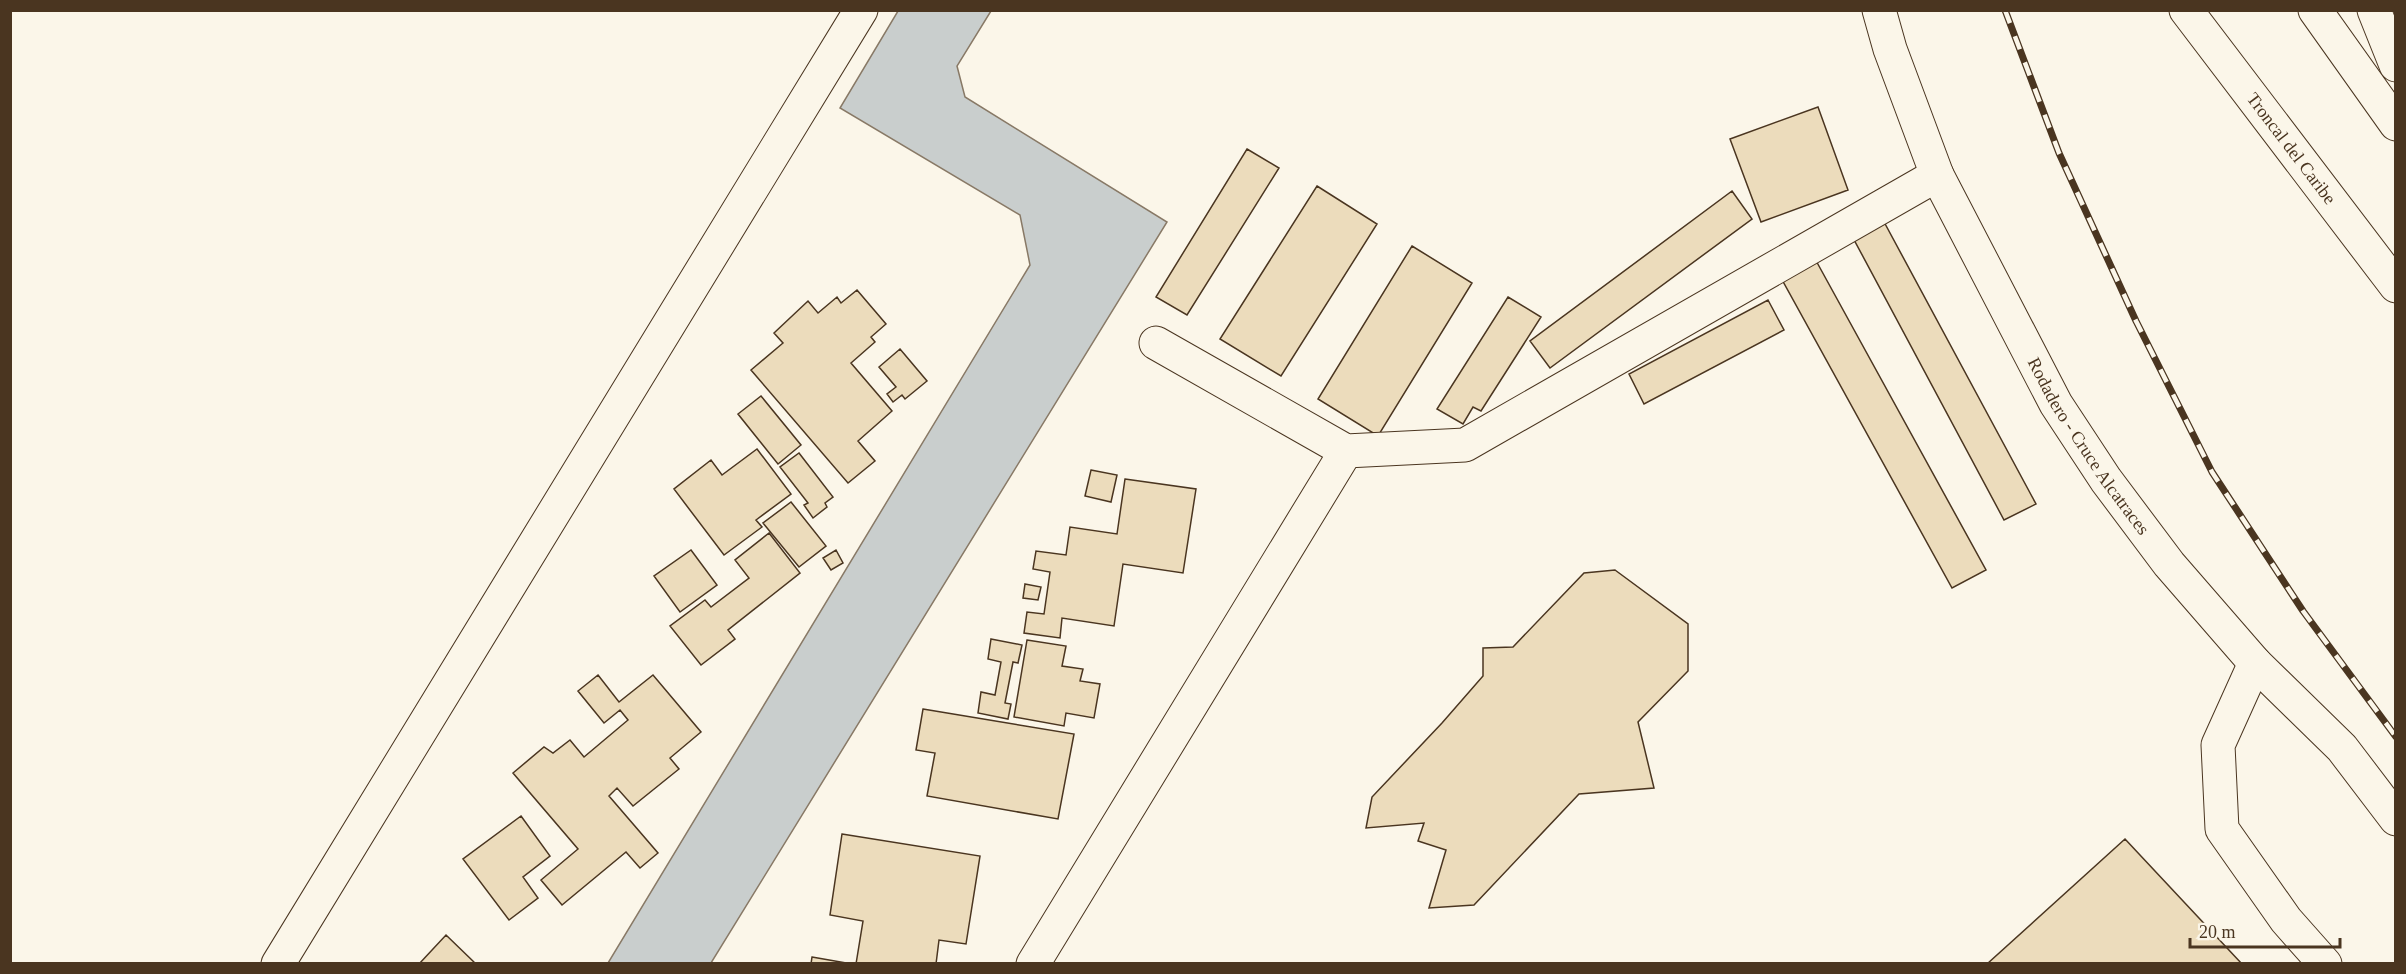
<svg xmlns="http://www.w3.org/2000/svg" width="2406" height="974" font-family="Georgia,serif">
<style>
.water{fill:#c9cecd;stroke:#887966;stroke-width:1.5}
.building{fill:#ecdcbc;stroke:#4a3520;stroke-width:1.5}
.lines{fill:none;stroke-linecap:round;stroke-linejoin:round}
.minor-casing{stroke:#4a3520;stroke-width:35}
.highway-casing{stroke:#4a3520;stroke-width:35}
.minor{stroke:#fbf6e9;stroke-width:33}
.highway{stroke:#fbf6e9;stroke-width:33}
.rail-casing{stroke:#4a3520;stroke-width:7}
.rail{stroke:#fbf6e9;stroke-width:4.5;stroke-dasharray:14;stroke-linecap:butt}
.labels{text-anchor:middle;stroke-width:4.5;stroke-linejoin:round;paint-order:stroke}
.street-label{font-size:18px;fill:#4a3520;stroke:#fbf6e9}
</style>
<rect width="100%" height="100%" fill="#fbf6e9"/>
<path class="water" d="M898 11H991L957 66 965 97 1167 222 711 963H608L1030 265 1020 215 840 108Z"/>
<path class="building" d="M1818 107 1848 190 1761 222 1730 139Z
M1247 149 1279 168 1187 315 1156 297Z
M1317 186 1377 224 1281 376 1220 339Z
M1732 191 1752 219 1550 368 1530 341Z
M1883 220 2036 504 2004 520 1852 236Z
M1412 246 1472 283 1378 436 1318 399Z
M1814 257 1986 570 1952 588 1780 276Z
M857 290 886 324 871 337 875 342 851 363 892 411 858 441 875 461 848 483 751 370 783 343 774 333 808 301 818 313 837 297 841 303Z
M1508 297 1541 317 1481 411 1473 407 1463 424 1437 409Z
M1768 300 1784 330 1644 404 1629 374Z
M900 349 927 381 905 399 902 395 893 402 887 394 896 387 879 367Z
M761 396 801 445 778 464 738 414Z
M757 449 791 494 756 520 762 527 724 555 674 489 711 460 722 475Z
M799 453 833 497 825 503 827 507 813 518 804 505 808 503 780 467Z
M1091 470 1117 475 1111 502 1085 496Z
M1125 479 1196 489 1183 573 1123 564 1114 626 1062 618 1060 638 1024 633 1027 612 1044 614 1050 572 1033 569 1036 551 1066 555 1070 527 1117 534Z
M791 502 826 546 799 567 763 523Z
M769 533 800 573 728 630 735 639 701 665 670 626 705 600 711 607 749 578 735 560Z
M691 550 717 585 680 612 654 576Z
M836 550 843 563 831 570 823 558Z
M1615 570 1688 624V671L1638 722 1654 788 1579 794 1474 905 1429 908 1446 850 1418 841 1424 823 1366 828 1372 797 1442 723 1483 676V648L1513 647 1584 573Z
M1025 584 1041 587 1038 600 1023 598Z
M991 639 1022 645 1018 663 1013 662 1005 703 1011 704 1008 719 978 713 981 692 995 695 1001 662 988 659Z
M1027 640 1066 646 1062 666 1083 669 1080 681 1100 684 1094 718 1066 713 1064 726 1014 717Z
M598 675 619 702 653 675 701 732 670 758 679 769 633 806 617 788 609 796 658 853 640 868 626 852 562 905 541 880 578 849 513 773 544 747 553 753 570 740 584 757 628 720 620 710 604 723 578 691Z
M923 709 1074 734 1058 819 927 796 935 753 916 750Z
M521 816 550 856 523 877 538 898 509 920 463 859Z
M842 834 980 856 966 944 939 940 936 964H856L863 921 830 915Z
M2125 839 2242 964H1987Z
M446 935 476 964H419Z
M812 957 852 964H811Z"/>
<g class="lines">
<defs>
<g id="minor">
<path id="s1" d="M1879 10 1890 49 1937 175 2056 404 2106 480 2169 564 2255 663 2342 748 2396 819"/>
<path d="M2374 10 2396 65"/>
<path d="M1156 343 1346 451 1465 445 1937 175"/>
<path d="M2255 663 2218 745 2222 829 2286 920 2325 964"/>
<path d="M278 964 861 10"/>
<path d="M1033 964 1346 451"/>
</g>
<g id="highway">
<path id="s2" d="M2186 10 2396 286"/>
<path d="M2315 10 2396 124"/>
</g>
</defs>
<use href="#minor" class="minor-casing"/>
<use href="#highway" class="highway-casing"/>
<use href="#minor" class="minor"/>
<use href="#highway" class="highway"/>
<defs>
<path id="rail" d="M2005 10 2059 153 2136 321 2212 472 2303 611 2396 737"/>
</defs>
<use href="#rail" class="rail-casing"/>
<use href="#rail" class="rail"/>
</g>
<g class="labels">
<g class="street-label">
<text dy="6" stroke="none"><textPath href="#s2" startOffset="174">Troncal del Caribe</textPath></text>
<text dy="6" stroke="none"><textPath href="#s1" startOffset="486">Rodadero - Cruce Alcatraces</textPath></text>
</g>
</g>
<rect width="2406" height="974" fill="none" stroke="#4a3520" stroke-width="24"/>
<path d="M2190 938v9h150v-9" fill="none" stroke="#4a3520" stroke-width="3"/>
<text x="2199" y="938" font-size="18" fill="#4a3520" stroke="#fbf6e9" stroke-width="4.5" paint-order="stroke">20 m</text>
</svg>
